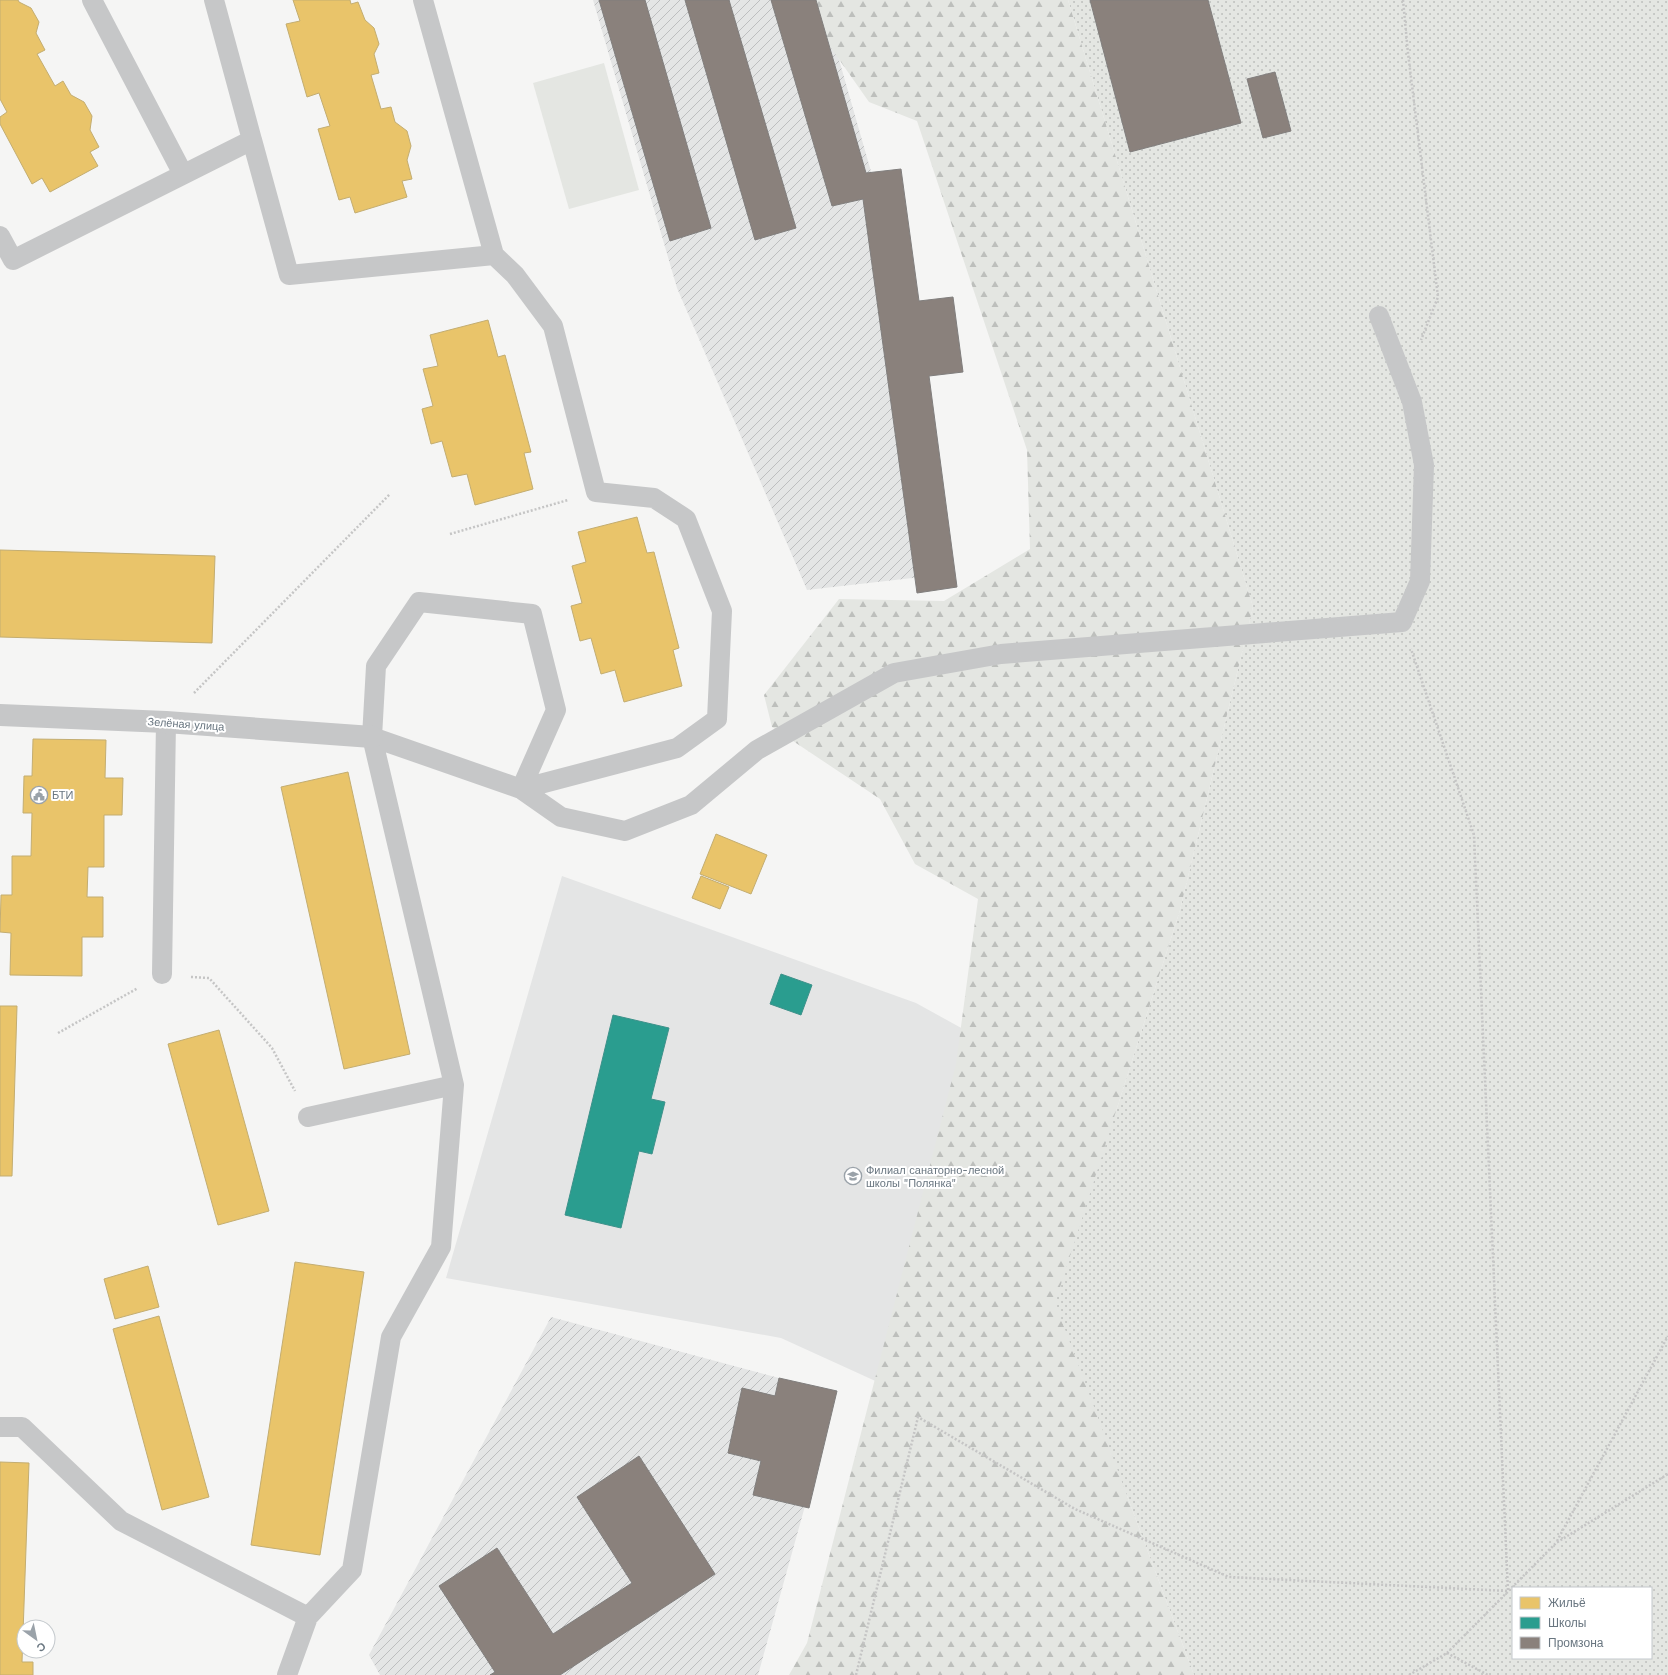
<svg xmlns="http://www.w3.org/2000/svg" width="1668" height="1675" font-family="'Work Sans',sans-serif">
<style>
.built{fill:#e4e5e5}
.industrial{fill:url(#industrial-furrows)}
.grass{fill:url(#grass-dots);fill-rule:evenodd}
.forest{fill:url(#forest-firs)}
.park{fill:#e4e6e2}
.homes{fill:#e9c46a;stroke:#c3ad71}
.schools{fill:#2a9d8f;stroke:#3d918a}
.industry{fill:#8a817c;stroke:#807e7d}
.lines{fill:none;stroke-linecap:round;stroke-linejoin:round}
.path{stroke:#c5c5c5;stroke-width:2.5;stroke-dasharray:2 2;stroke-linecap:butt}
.service{stroke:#c6c7c8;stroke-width:20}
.minor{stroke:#c6c7c8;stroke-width:22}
.labels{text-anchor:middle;stroke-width:4;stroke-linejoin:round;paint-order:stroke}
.street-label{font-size:11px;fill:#697680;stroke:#fff}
.poi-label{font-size:11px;fill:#697680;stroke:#fff;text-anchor:start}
</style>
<defs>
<pattern id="industrial-furrows" width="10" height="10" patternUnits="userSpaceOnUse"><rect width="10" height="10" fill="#e4e5e5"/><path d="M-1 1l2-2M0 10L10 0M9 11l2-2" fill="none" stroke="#bdbebf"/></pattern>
<pattern id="grass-dots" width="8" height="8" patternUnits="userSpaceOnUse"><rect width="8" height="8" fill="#e4e6e2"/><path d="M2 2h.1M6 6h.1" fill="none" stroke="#bdbfbc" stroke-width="1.8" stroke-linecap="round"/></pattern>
<pattern id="forest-firs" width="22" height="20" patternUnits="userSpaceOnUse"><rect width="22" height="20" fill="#e4e6e2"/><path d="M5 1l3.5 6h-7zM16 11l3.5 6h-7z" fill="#bdbfbc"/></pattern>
</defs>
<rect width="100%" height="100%" fill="#f5f5f4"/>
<path class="built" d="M562 876 916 1003 1347 1241 1163 1512 781 1338 446 1278Z"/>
<path class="industrial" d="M593 0H822L890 238 930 576 807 590 677 288Z
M551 1317 779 1378 837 1391 758 1675H380L369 1655Z"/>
<path class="grass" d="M1068 0H1668V1675H1194L1055 1303 1180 910 1253 607ZM1513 1588H1651V1658H1513Z"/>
<path class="forest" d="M812 0H1068L1253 607 1180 910 1055 1303 1194 1675H789L807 1643 956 1064 978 899 915 864 880 799 772 727 764 695 839 599 944 601 1030 549 1027 450 917 121 869 102 824 38Z"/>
<path class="park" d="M604 63 639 190 569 209 533 83Z"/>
<path class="homes" d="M0 0H18L19 2 31 8 39 22 36 33 45 50 37 54 55 86 63 81 71 95 84 102 92 116 90 130 99 147 90 152 98 166 50 192 42 178 32 184 0 124V117L7 112 0 99Z
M293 0H350L351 4 358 2 365 20 374 28 379 44 374 54 379 73 371 75 381 109 391 107 395 122 407 131 411 146 407 160 412 179 402 181 407 197 355 213 350 197 339 200 318 129 330 126 319 93 307 97 286 24 300 21Z
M488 320 498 357 505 355 531 452 524 453 533 489 475 505 467 474 452 477 442 441 431 444 422 409 433 406 423 369 438 366 430 335Z
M637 517 647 553 654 552 679 648 673 650 682 686 624 702 615 670 601 674 591 638 580 641 571 606 582 603 572 566 586 562 578 532Z
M0 550 215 556 212 643 0 637Z
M33 739 106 740 105 778H123L122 815H104V867H88L87 897H103V937H82V976L10 975 11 933 0 932 1 895H12V856H31L32 813H23L24 776H32Z
M348 772 410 1054 344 1069 281 787Z
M716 834 767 855 751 894 700 874Z
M701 876 729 887 720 909 692 898Z
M0 1006H17L12 1176H0Z
M219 1030 269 1211 218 1225 168 1044Z
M295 1262 364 1272 320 1555 251 1545Z
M148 1266 159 1307 115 1319 104 1279Z
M159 1316 209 1497 162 1510 113 1329Z
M0 1462 29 1463 22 1662H33V1675H0Z"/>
<path class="schools" d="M781 974 812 985 801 1015 770 1004Z
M613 1015 669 1028 651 1099 665 1102 652 1154 639 1151 621 1228 565 1215Z"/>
<path class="industry" d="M599 0H645L711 228 670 241Z
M685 0H729L796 228 755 240Z
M771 0H816L866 173 901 169 919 301 953 297 963 372 929 376 957 587 917 593 863 199 832 206Z
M1090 0H1208L1241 123 1130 152Z
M1275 72 1291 131 1263 138 1247 79Z
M779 1378 837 1391 809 1508 753 1495 761 1461 728 1453 742 1388 775 1396Z
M639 1456 715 1574 560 1675H490L495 1672 439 1586 497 1548 553 1634 632 1583 577 1497Z"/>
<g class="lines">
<path class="path" d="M1403 0 1408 53 1438 297 1421 340
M450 534 568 500
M194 693 390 494
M191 977 209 978 272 1048 295 1091
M58 1033 138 988
M1557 1541 1668 1336
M1447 1653 1488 1675
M856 1675 918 1417 1075 1509 1229 1577 1508 1591 1474 835 1411 649
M1409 1675 1447 1653 1556 1543 1668 1474"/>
<path class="service" d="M92 0 183 174
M214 0 252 140
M0 236 13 260 252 140 289 275 494 255
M372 737 521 789 677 748 717 719 722 611 686 519 654 498 596 492 553 326 515 275 494 255 423 0
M162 974 166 722
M308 1117 454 1085
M0 1427H22L121 1521 308 1617
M287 1675 308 1617 352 1570 391 1337 441 1247 454 1085 372 737 376 666 419 602 532 614 556 710 521 789 561 817 625 831 691 805 757 750 894 673 1001 654 1402 622 1420 581 1424 465 1412 402 1379 316"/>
<path class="minor" d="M0 715 166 722 372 737"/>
</g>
<defs>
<symbol id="civic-ring" viewBox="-11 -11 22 22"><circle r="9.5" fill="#fff" stroke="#9aa2a9" stroke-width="1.5"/><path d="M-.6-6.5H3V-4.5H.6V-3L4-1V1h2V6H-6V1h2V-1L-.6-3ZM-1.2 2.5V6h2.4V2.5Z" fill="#9aa2a9"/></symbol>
<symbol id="school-ring" viewBox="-11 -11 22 22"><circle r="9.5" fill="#fff" stroke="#9aa2a9" stroke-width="1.5"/><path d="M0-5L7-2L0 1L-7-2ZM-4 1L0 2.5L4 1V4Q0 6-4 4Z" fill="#9aa2a9"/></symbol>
</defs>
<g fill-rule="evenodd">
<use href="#civic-ring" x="29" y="785" width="20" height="20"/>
<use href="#school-ring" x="843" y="1166" width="20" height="20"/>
</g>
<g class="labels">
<g class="street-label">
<text transform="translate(186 724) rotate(4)" y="4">Зелёная улица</text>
</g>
<g class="poi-label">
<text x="52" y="799">БТИ</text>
<text x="866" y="1174">Филиал санаторно-лесной<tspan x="866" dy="13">школы "Полянка"</tspan></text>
</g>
</g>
<rect x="1512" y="1587" width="140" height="72" fill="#ffffff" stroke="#c3c8cc"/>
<rect x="1520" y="1597" width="20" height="12" fill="#e9c46a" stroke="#c3c8cc"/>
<text x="1548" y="1607" font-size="12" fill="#697680">Жильё</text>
<rect x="1520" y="1617" width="20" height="12" fill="#2a9d8f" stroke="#c3c8cc"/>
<text x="1548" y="1627" font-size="12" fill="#697680">Школы</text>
<rect x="1520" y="1637" width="20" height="12" fill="#8a817c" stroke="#c3c8cc"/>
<text x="1548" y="1647" font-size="12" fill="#697680">Промзона</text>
<g transform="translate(36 1639) rotate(147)"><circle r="19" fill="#ffffff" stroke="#c3c8cc"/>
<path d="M0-3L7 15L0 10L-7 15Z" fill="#9aa2a9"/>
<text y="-6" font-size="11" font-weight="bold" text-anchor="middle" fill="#697680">С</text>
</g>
</svg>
